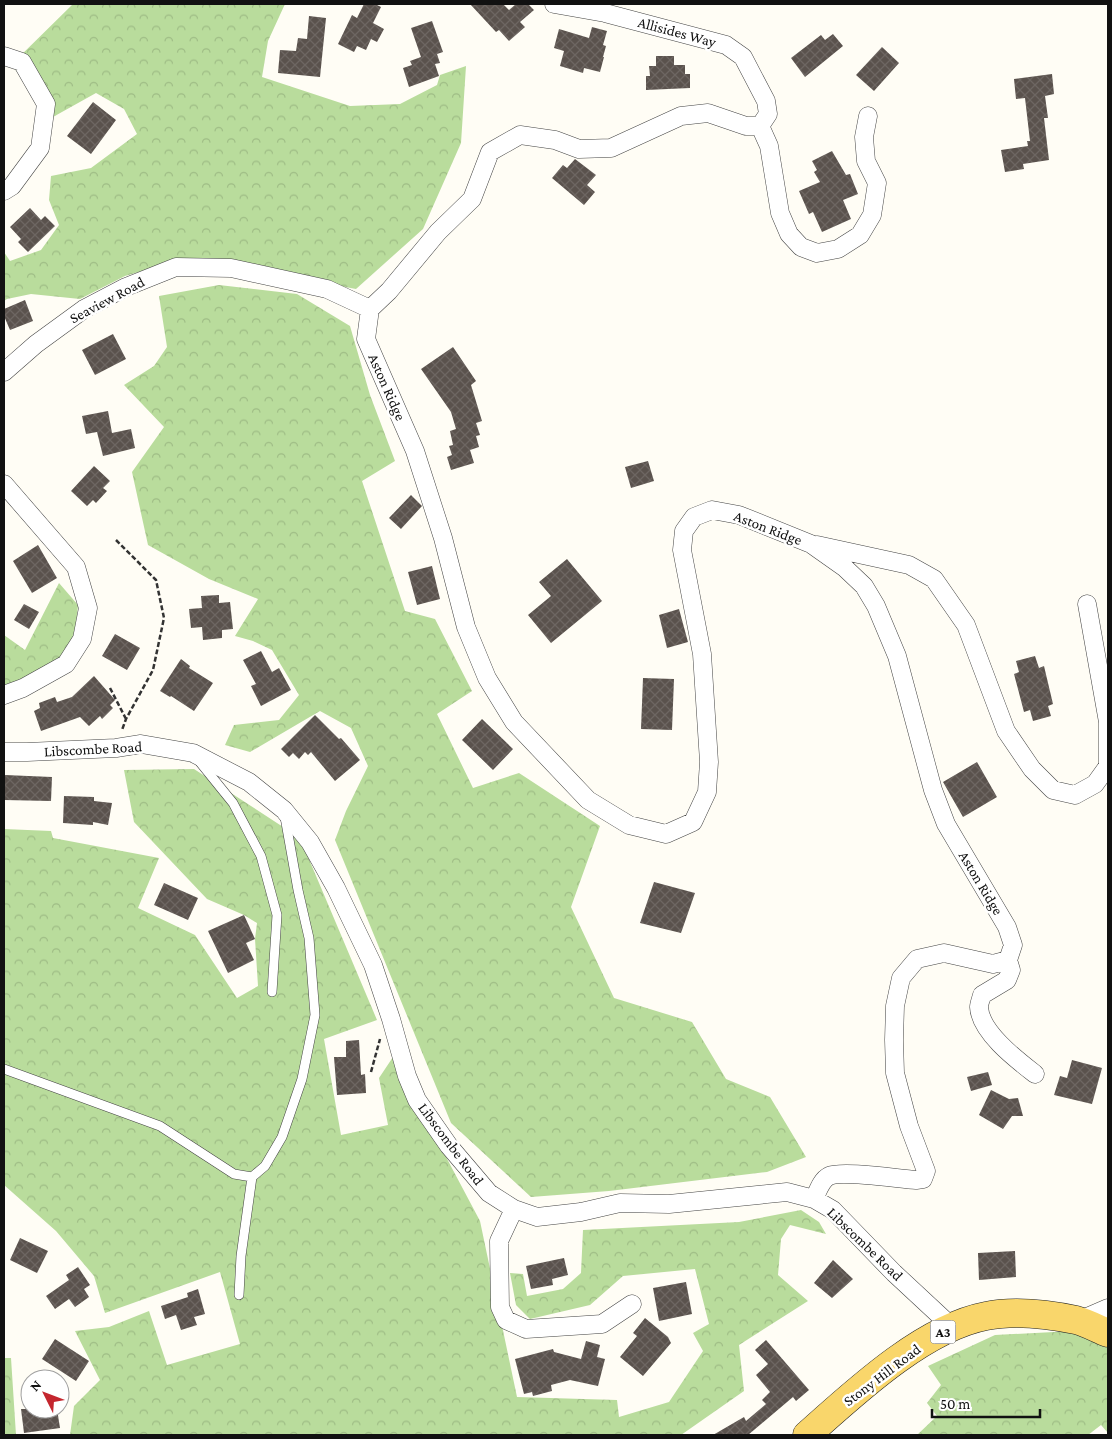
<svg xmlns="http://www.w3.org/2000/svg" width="1112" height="1439" font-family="'Crimson Pro',serif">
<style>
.forest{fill:url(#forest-crowns)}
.building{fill:url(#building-cross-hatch)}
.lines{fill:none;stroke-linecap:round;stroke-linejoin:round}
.service-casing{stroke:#444;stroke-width:10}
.minor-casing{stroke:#444;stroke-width:19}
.primary-casing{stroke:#222;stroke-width:29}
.path{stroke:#333;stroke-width:2.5;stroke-dasharray:5 2.5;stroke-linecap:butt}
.service{stroke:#fff;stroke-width:9}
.minor{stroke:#fff;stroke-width:18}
.primary{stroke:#f9d66b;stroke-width:28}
.labels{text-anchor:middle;stroke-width:5;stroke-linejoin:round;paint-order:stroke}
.shield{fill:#fff;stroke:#585858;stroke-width:1}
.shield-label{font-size:14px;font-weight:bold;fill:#111}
.street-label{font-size:15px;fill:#111;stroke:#fff}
</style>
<defs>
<pattern id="forest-crowns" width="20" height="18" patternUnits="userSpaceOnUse" patternTransform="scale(1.25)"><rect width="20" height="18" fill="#b9dc9c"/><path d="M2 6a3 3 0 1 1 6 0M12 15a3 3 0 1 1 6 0" fill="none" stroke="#9ebc85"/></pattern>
<pattern id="building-cross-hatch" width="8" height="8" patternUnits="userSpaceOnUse" patternTransform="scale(1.25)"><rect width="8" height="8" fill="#5a524d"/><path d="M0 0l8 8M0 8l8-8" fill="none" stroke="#6d6662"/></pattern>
</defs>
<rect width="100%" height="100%" fill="#fffdf5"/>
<path class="forest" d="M73 4H285L268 41 262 77 350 106 400 104 437 85 440 75 466 66 461 143 423 229 356 289 231 266 176 261 125 276 80 299 31 294 7 299 4 301V252L10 261 41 250 59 225 49 200 51 176 91 168 137 134 124 109 96 93 53 117 44 145 40 115 28 84 11 65Z
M219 285 297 294 350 326 370 395 395 461 362 481 405 611 435 619 472 691 437 714 473 788 519 773 600 826 571 907 614 998 692 1022 726 1079 770 1097 806 1157 767 1172 609 1191 531 1197 451 1123 335 840 346 811 368 766 351 728 320 711 250 752 225 745 234 725 279 720 299 695 272 650 253 641 235 636 258 599 209 579 148 545 132 472 164 427 124 385 154 366 167 347 159 296Z
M59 583 78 605 74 648 40 677 4 689V635L25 650Z
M194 769 300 838 377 1020 324 1039 341 1135 388 1125 379 1078 393 1057 480 1221 517 1397 617 1400 619 1417 669 1402 703 1351 693 1333 709 1324 695 1269 623 1276 590 1305 530 1319 516 1305 510 1273 523 1274 527 1296 563 1289 581 1273 583 1230 739 1222 801 1210 819 1222 826 1234 790 1225 781 1239 778 1275 808 1301 739 1345 744 1391 681 1435H70L74 1406 100 1380 75 1331 109 1327 149 1311 167 1365 240 1344 220 1272 105 1313 94 1276 56 1231 4 1185V829L51 831 53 838 159 858 138 908 195 935 237 998 258 986 255 939 257 923 244 915 207 899 134 822 124 770Z
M1073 1331 1108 1348V1433L1101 1425 1088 1435H917L937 1416 927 1403 941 1385 928 1366 995 1335Z
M4 1358H11L16 1435H4Z"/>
<path class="building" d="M364 4H375L381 7 373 23 384 29 377 42 371 39 366 50 357 46 354 52 338 44 352 15 357 18Z
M470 4H503L509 10 516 4H528L534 10 520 22 525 27 509 41 499 30 496 32Z
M309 16 326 18 320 77 278 73 280 50 296 51 298 38 307 39Z
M432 21 443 52 437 54 440 63 435 64 439 76 409 87 403 68 412 65 410 61 421 57 411 28Z
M592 27 607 31 603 45 606 46 603 57H604L600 72 584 68 583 73 560 66 564 51 554 48 559 29 589 38Z
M833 34 843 46 805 77 791 58 821 35 825 40Z
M882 47 899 63 874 91 856 75Z
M656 56H674V65H685V74H690V88L646 90V76H650L649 66H656Z
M1052 74 1054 94 1045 96 1048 118H1044L1049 160 1023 164 1024 169 1005 172 1001 150 1028 146 1027 141H1030L1025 98 1016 99 1014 79Z
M93 102 116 120 91 154 67 136Z
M832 151 846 175 850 174 858 194 843 200 851 219 822 232 813 212 809 214 799 191 820 182 814 172 817 170 812 161Z
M575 159 596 175 587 185 595 192 584 205 552 178 563 165 567 168Z
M30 208 41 220 45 216 55 226 28 252 18 242 21 239 10 227Z
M25 300 33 321 10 330 4 316V309Z
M113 334 126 359 95 375 82 350Z
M453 347 476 381 471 385 482 421 476 423 480 435 476 436 479 447 470 450 474 463 451 470 447 457 452 455 449 446 453 445 450 431 456 429 451 412 421 369Z
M108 411 112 433 131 429 135 448 103 456 97 432 86 434 82 416Z
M648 461 654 481 631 488 625 467Z
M94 466 110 481 103 488 107 491 96 503 93 500 87 506 71 491Z
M411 495 422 506 401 529 389 518Z
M38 545 57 578 32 593 13 561Z
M567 559 602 601 551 643 528 615 551 596 539 582Z
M432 566 440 599 417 605 408 572Z
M219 595V603L230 602 233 629 222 630V638L203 640 202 627 191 628 189 609 202 608 201 596Z
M24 604 39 612 29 629 14 620Z
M679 609 688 642 667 648 659 615Z
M115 634 140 648 127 670 102 656Z
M261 651 272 672 279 668 291 690 261 706 251 686 256 684 243 660Z
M1035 656 1039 668 1044 666 1053 704 1048 706 1051 716 1033 721 1030 710 1024 712 1014 674 1019 672 1016 661Z
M181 659 190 666 189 668 213 683 194 711 171 696 170 697 160 691Z
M94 676 115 700 110 705 113 708 102 719 100 716 89 726 80 717 41 731 34 711 40 708 39 703 55 697 57 702 72 697Z
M643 678 674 679 672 730 641 729Z
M315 715 339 739 341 738 360 760 335 781 311 752 308 755 305 752 299 759 293 753 289 757 281 749Z
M482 719 513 749 493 770 462 740Z
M977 762 997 797 963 817 943 782Z
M5 775 52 777 51 801 4 800Z
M64 796 94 797V801L112 803 108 825 93 822V825L63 823Z
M654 882 695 893 681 933 640 923Z
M164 883 198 898 188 920 154 905Z
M244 915 255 939 246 943 254 960 228 973 208 931Z
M359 1040 361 1075 365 1074 366 1093 337 1095 334 1057H346V1041Z
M1072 1060 1102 1068 1092 1104 1054 1095 1060 1076 1067 1078Z
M988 1072 992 1085 971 1091 967 1077Z
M991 1090 1009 1099 1018 1098 1023 1116H1012L1003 1129 979 1115Z
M20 1238 48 1251 37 1273 10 1260Z
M1015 1251 1016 1277 979 1280 978 1253Z
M564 1258 568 1275 552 1279 553 1285 531 1289 526 1266Z
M833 1260 853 1279 832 1298 814 1283Z
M78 1267 90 1285 84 1289 89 1297 75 1307 69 1299 55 1309 46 1296 69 1280 66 1275Z
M686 1282 692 1314 659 1321 653 1288Z
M198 1289 205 1314 194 1317 197 1325 181 1330 176 1315 165 1319 161 1306 188 1297 187 1293Z
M645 1318 668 1337 671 1343 643 1376 620 1357 637 1336 633 1333Z
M55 1339 89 1361 76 1381 42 1359Z
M766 1340 809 1390 796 1401 793 1397 748 1435H713L744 1417 746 1421 766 1404 762 1400 770 1392 756 1375 768 1364 755 1350Z
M586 1341 600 1345 597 1357 605 1359 598 1386 570 1380 551 1385 552 1391 533 1396 532 1392 524 1394 515 1359 553 1349 554 1352 581 1359Z
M21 1409H57L60 1428 24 1433Z"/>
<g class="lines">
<defs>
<path id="service" d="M199 761 233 803 261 856 277 915 272 992
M4 1069 160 1126 234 1174 252 1177
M239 1295 241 1256 252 1177 265 1166 282 1137 302 1079 315 1015 309 938 298 890 285 817"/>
<path id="minor" d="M4 56 22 62 46 104 40 148 12 186 4 191
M760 126 769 146 780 213 789 234 801 247 817 253 838 249 860 235 872 215 877 183 866 161 864 137 868 116
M370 309 366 339 415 451 443 538 466 627 487 678 514 722 588 800 629 825 666 834 693 822 707 792 709 762 702 654 682 550 684 531 694 517 712 510 739 515 811 544 845 568 864 586 876 606 897 656 933 790 946 824 1007 927 1013 945 1008 960 993 964 944 953 917 959 901 978 895 1006 894 1040 895 1073 909 1126 926 1171 923 1179 916 1180C899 1179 842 1170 829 1176 821 1180 818 1191 814 1199
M370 309 389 291 438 232 472 199 490 152 520 135 555 140 579 149 611 148 681 116 708 113 746 126H760L768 114 766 101 743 57 726 45 605 13 554 4
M4 372 36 344 84 309 126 287 176 267 231 268 327 289 370 309
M4 484 76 567 88 608 82 639 66 664 23 688 4 695
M817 545 909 565 934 579 966 625 1006 731 1032 769 1053 790 1075 795 1095 784 1108 766V722L1087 604
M4 752H27L116 748 141 744 193 753 249 782 284 810 310 842 336 888 373 965 391 1019 407 1076 417 1100 449 1146 489 1193 514 1209 537 1217 581 1212 620 1203 669 1204 787 1192 814 1199 833 1210 894 1273 951 1326
M1008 960 1011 970 1007 980 982 995C981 999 979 1004 979 1007 980 1032 1017 1060 1035 1074
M514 1209 499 1241 500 1307 506 1320 526 1329 602 1324 632 1304
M1078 1321 1108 1308"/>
<path id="primary" d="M807 1435C854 1393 923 1328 986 1316 1015 1310 1047 1314 1076 1320 1087 1323 1098 1329 1108 1333"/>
</defs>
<use href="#service" class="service-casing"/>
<use href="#minor" class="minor-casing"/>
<use href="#primary" class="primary-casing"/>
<path class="path" d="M116 540 156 580 164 618 153 670 126 719 122 730
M110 688 126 719
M371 1072 380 1039"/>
<use href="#service" class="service"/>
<use href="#minor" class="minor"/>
<use href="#primary" class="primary"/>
</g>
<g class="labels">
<rect class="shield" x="930.5" y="1320.5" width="25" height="23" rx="4"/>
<g class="shield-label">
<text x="943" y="1337">A3</text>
</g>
<g class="street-label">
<text transform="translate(677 32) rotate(15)" y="5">Allisides Way</text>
<text transform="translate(107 300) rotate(-28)" y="5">Seaview Road</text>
<text transform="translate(387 387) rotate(66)" y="5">Aston Ridge</text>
<text transform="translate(768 528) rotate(21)" y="5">Aston Ridge</text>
<text transform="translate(93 749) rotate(-3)" y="5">Libscombe Road</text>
<text transform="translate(981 883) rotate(59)" y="5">Aston Ridge</text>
<text transform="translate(451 1144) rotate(53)" y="5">Libscombe Road</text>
<text transform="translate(865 1244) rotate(44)" y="5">Libscombe Road</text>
<text transform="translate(882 1375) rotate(-37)" y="5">Stony Hill Road</text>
</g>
</g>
<rect width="1112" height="1439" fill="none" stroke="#111111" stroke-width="10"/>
<g transform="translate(45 1394) rotate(312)"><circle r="24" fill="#ffffff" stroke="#a0a0a0"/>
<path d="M0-4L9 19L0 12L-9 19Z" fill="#c4262e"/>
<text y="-8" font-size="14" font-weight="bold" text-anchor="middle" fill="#111111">N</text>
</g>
<path d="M932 1409v8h108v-8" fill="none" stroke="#111111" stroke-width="2.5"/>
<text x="940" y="1409" font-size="15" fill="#111111" stroke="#ffffff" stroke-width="4" paint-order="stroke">50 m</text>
</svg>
